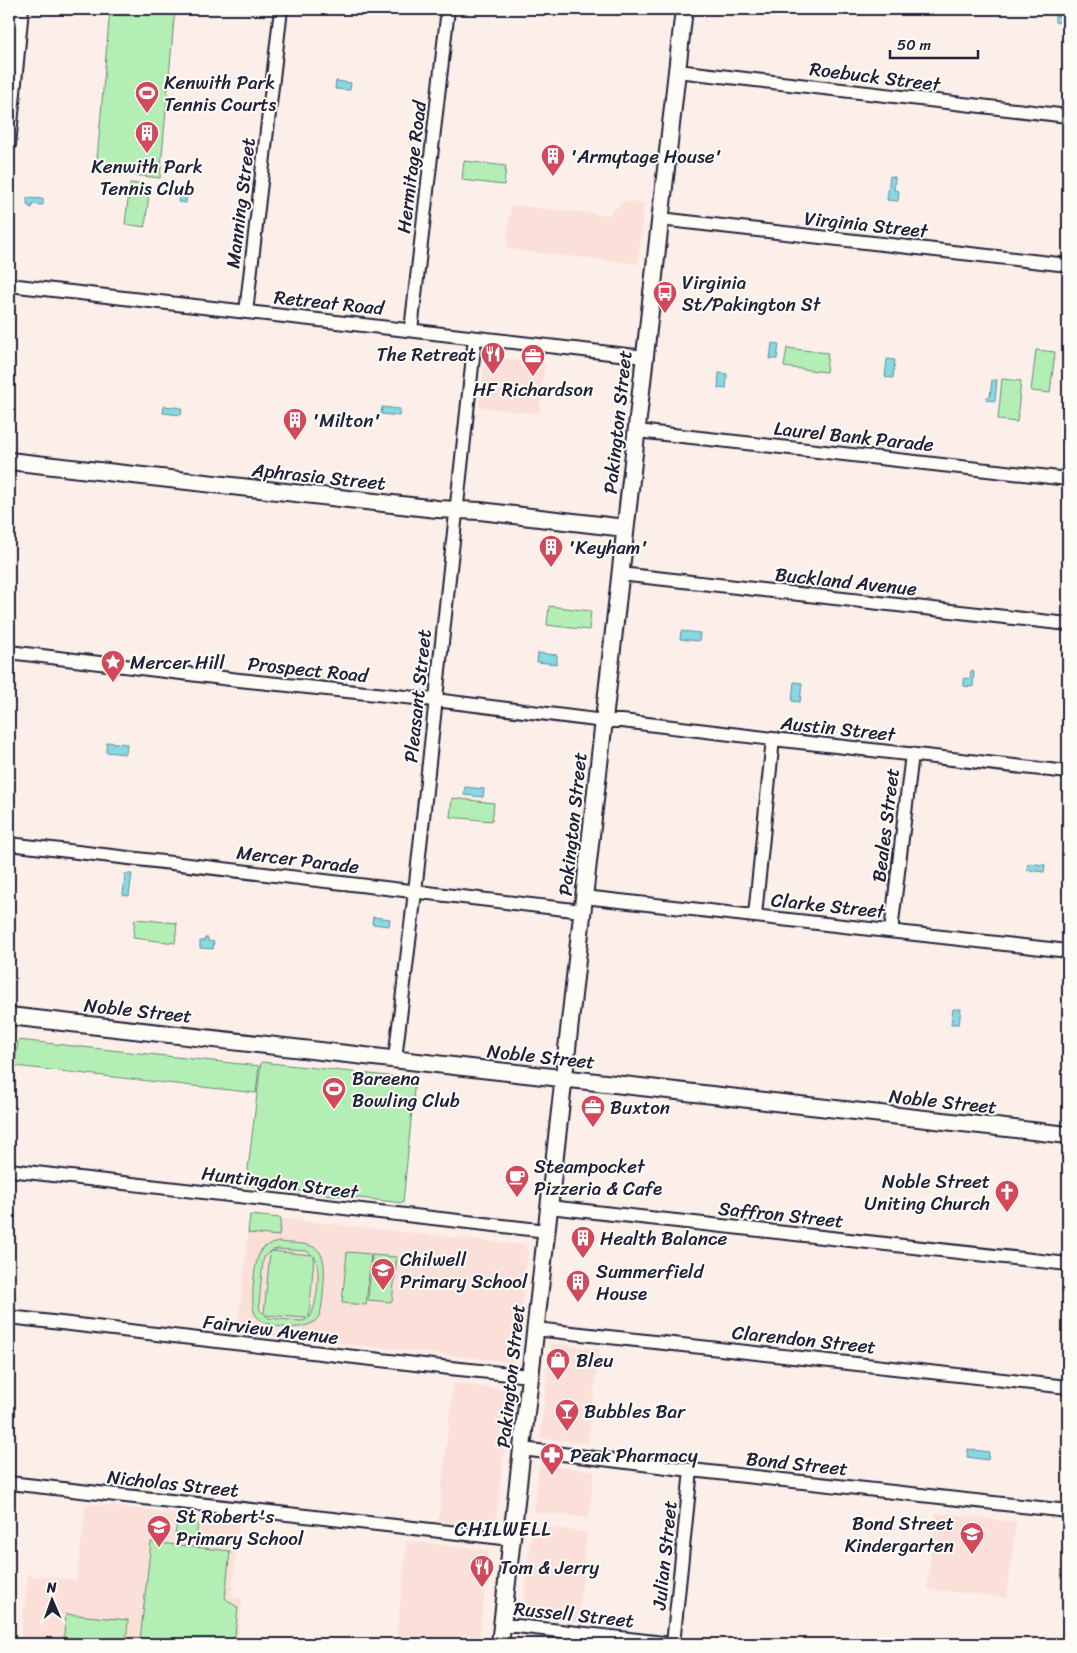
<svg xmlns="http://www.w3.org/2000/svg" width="1077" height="1653" font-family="Sriracha,sans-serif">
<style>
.built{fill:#fae0d8}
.green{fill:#b3efb4;stroke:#6a8878;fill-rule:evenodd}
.water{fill:#88d8e2;stroke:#5f8f9f}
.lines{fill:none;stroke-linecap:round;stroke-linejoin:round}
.minor-casing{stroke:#22223b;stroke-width:16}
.tertiary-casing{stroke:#22223b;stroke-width:20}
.minor{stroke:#fdfcf7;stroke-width:12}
.tertiary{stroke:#fdfcf7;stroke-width:16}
.labels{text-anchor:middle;stroke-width:4;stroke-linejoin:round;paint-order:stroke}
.street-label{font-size:19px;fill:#22223b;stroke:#fdfcf7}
.poi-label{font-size:19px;fill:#22223b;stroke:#fdfcf7;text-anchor:start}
.neighbourhood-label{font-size:20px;letter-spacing:1px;fill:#22223b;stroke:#fdfcf7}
</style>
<rect width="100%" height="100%" fill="#fcefe9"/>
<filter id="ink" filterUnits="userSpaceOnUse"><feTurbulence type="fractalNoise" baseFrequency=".02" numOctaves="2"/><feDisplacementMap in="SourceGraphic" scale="10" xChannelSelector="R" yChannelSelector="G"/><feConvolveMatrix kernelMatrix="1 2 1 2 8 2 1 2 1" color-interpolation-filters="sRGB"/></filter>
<g filter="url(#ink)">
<path class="built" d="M623 201 644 203 638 264 506 249 511 205 607 215Z
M485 357 545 363 539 414 479 407Z
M250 1215 524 1245 528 1250 517 1358 511 1362 237 1332Z
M551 1343 599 1349 588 1443 540 1438Z
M453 1383 511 1390 495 1527 438 1521Z
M539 1465 594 1471 589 1518 534 1512Z
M86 1503 240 1521 231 1597 242 1599 237 1644H20L28 1575 77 1580Z
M936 1513 1016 1522 1007 1598 927 1589Z
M532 1525 587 1532 578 1622 522 1616Z
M407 1541 489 1550 479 1644H396Z"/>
<path class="green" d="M110 9H175L160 178 96 171Z
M464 161 506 166 504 185 462 180Z
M130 183 150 185 145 227 125 224Z
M787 348 828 353 826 372 784 367Z
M1036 350 1055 352 1050 393 1031 391Z
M1002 379 1021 381 1017 422 998 420Z
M549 606 591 611 589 630 547 625Z
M452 798 494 803 492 821 450 817Z
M135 919 177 923 175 943 133 938Z
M18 1040 259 1066 256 1093 15 1066Z
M261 1062 415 1079 403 1203 246 1185Z
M250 1215 281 1218 279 1236 248 1233Z
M278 1242C312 1245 327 1241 324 1282 323 1293 323 1306 319 1316 311 1334 263 1329 255 1314 250 1304 254 1260 261 1250 265 1245 271 1244 278 1242ZM277 1249 307 1251 312 1255 271 1251ZM269 1252H270L264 1314 260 1310 259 1304 263 1261 265 1256ZM314 1256C322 1265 317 1310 309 1318ZM265 1315 306 1318 307 1319 302 1321 269 1318Z
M347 1252 371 1254 366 1305 342 1303Z
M372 1255 397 1257 392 1302 368 1300Z
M177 1521 198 1523 196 1538 175 1536Z
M151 1542 230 1551 225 1598 238 1608 234 1644H150L140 1640Z
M66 1614 128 1620 126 1644H63Z"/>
<path class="water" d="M1061 9H1067L1065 24 1055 22V16H1060Z
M336 81 351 83 350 90 335 89Z
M890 176 895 177 894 190 899 191 898 201 887 200Z
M180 187H187L186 203 178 202Z
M27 198 43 199V205L33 204 32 208 29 207V205H27Z
M772 343 779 344 777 359H770Z
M887 359 895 360 893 378 885 377Z
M719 373 727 374 726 389 718 388Z
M992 380H997L995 401 986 400 987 397H990Z
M164 406 182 408 181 415 163 413Z
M382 407 400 409 399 416 381 414Z
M681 631 700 633 699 641 680 639Z
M538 653 557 655V664L537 662Z
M971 671 974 672 973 687 964 686V678L970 679Z
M794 682 802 683 800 702 792 701Z
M107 742 127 744 126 754 106 752Z
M465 787 484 789 483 797 464 795Z
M1028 863 1045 865 1044 872 1027 870Z
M125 874H132L129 896 123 895Z
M373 917 390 919 389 926 372 924Z
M205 938H208V941L214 942 213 949 200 948V941H204Z
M953 1009H961L959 1024H951Z
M968 1449 989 1452 988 1460 967 1457Z"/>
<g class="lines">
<defs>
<path id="minor" d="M677 71 1068 116
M9 145 22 9
M660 219 1068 265
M9 285 645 357
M246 312 281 9
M411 330 448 9
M637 431 1068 479
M620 574 1068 624
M9 652 239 680 435 700 604 721H622L773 739 1068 772
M9 844 582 911
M584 897 1068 951
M755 915 773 739
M891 931 912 754
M395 1059 415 892 475 338
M9 1170 547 1231
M549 1207 1068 1264
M9 1317 450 1368 530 1376
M535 1329 1068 1387
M522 1449 691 1470 1068 1511
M9 1483 512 1539
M502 1626H517L672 1644
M673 1644 691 1470"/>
<path id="tertiary" d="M9 461 437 509 480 511 625 528
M9 1016 1068 1135
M500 1644 684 9"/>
</defs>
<use href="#minor" class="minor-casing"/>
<use href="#tertiary" class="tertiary-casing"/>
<use href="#minor" class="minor"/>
<use href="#tertiary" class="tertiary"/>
</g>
</g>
<defs>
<symbol id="stadium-pin" viewBox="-11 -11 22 30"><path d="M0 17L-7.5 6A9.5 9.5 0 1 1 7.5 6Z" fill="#d1495b" stroke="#fdfcf7"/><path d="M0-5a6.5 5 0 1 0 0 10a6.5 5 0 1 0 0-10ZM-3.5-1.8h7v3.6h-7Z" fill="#fff"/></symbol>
<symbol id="building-pin" viewBox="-11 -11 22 30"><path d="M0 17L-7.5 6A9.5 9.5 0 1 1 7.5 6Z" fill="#d1495b" stroke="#fdfcf7"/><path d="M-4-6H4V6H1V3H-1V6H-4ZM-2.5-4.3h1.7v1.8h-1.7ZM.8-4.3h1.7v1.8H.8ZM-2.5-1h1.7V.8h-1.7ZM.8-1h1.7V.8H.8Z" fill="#fff"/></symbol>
<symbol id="bus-pin" viewBox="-11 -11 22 30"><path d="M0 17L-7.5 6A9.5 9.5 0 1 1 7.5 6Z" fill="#d1495b" stroke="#fdfcf7"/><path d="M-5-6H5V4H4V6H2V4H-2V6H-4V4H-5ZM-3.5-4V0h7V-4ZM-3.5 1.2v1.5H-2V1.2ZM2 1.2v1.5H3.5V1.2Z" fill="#fff"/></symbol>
<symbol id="restaurant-pin" viewBox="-11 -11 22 30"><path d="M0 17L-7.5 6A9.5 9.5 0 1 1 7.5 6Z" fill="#d1495b" stroke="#fdfcf7"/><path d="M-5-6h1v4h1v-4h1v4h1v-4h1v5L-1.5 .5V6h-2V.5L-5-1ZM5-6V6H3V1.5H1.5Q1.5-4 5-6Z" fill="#fff"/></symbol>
<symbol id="office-pin" viewBox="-11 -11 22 30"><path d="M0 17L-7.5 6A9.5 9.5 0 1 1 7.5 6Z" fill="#d1495b" stroke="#fdfcf7"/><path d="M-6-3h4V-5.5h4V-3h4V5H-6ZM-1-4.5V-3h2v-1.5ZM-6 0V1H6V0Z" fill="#fff"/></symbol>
<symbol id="sight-pin" viewBox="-11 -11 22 30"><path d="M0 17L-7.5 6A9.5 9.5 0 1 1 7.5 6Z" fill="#d1495b" stroke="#fdfcf7"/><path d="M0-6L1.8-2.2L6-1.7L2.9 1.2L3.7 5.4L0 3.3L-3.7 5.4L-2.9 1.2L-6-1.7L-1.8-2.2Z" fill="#fff"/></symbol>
<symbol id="cafe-pin" viewBox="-11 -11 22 30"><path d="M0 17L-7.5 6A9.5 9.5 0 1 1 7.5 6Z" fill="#d1495b" stroke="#fdfcf7"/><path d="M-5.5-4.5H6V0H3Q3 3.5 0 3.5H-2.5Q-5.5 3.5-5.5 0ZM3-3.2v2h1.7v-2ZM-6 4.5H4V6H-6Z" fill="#fff"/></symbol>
<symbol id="church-pin" viewBox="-11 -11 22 30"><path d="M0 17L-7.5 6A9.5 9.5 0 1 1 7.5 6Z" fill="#d1495b" stroke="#fdfcf7"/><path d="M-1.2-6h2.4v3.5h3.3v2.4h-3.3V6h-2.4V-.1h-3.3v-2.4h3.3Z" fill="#fff"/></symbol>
<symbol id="school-pin" viewBox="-11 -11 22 30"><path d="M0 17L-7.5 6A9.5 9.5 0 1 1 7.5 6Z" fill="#d1495b" stroke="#fdfcf7"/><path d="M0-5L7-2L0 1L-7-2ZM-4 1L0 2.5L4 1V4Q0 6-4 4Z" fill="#fff"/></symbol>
<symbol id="shop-pin" viewBox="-11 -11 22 30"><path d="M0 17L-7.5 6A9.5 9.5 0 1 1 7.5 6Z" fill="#d1495b" stroke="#fdfcf7"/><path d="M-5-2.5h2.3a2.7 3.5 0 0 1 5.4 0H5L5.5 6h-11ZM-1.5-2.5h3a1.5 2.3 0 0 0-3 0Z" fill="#fff"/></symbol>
<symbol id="bar-pin" viewBox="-11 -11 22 30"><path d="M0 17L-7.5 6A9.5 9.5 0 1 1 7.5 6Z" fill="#d1495b" stroke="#fdfcf7"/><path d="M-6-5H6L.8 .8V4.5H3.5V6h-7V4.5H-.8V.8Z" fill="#fff"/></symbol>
<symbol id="pharmacy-pin" viewBox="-11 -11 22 30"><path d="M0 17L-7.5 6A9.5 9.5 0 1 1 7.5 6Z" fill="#d1495b" stroke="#fdfcf7"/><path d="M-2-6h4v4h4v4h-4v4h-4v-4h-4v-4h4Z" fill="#fff"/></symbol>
</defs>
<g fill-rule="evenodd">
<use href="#stadium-pin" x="133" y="79" width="28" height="38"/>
<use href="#building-pin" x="133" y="119" width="28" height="38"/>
<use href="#building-pin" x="539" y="142" width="28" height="38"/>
<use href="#bus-pin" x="651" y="279" width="28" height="38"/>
<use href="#restaurant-pin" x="479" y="340" width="28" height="38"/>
<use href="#office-pin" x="519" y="342" width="28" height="38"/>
<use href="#building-pin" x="281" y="406" width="28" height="38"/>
<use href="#building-pin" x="537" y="533" width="28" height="38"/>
<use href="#sight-pin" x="99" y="648" width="28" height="38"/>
<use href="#stadium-pin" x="320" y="1075" width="28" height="38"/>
<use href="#office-pin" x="579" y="1093" width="28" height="38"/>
<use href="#cafe-pin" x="503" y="1163" width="28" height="38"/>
<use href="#church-pin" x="993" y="1178" width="28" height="38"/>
<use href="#building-pin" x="569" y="1224" width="28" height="38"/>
<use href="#school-pin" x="369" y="1256" width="28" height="38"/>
<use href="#building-pin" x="564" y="1268" width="28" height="38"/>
<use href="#shop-pin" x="544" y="1346" width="28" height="38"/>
<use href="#bar-pin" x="553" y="1397" width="28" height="38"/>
<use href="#pharmacy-pin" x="538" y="1441" width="28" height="38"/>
<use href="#school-pin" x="145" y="1513" width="28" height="38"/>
<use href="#school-pin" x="958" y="1520" width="28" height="38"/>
<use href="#restaurant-pin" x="468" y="1553" width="28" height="38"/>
</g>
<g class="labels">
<g class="street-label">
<text transform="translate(875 76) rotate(7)" y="7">Roebuck Street</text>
<text transform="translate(411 167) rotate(-83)" y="7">Hermitage Road</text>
<text transform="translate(240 203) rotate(-83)" y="7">Manning Street</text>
<text transform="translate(866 224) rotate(6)" y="7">Virginia Street</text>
<text transform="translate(329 302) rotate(6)" y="7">Retreat Road</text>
<text transform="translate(617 422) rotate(-84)" y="7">Pakington Street</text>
<text transform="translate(854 436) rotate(6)" y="7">Laurel Bank Parade</text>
<text transform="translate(319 476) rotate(6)" y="7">Aphrasia Street</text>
<text transform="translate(846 581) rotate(6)" y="7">Buckland Avenue</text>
<text transform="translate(308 669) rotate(6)" y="7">Prospect Road</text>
<text transform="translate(417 696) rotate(-84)" y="7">Pleasant Street</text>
<text transform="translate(838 728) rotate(6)" y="7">Austin Street</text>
<text transform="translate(572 824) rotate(-84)" y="7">Pakington Street</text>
<text transform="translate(885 825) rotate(-83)" y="7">Beales Street</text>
<text transform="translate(298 859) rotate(7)" y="7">Mercer Parade</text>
<text transform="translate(828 905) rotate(6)" y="7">Clarke Street</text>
<text transform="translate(138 1010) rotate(6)" y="7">Noble Street</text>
<text transform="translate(541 1056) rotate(6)" y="7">Noble Street</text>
<text transform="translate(943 1101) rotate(6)" y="7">Noble Street</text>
<text transform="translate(280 1182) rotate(7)" y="7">Huntingdon Street</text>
<text transform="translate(781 1214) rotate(6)" y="7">Saffron Street</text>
<text transform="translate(271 1329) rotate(7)" y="7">Fairview Avenue</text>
<text transform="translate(804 1339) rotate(6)" y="7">Clarendon Street</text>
<text transform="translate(510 1376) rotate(-84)" y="7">Pakington Street</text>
<text transform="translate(797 1463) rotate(6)" y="7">Bond Street</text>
<text transform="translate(173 1483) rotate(6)" y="7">Nicholas Street</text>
<text transform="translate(664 1555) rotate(-84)" y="7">Julian Street</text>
<text transform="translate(574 1614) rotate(6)" y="7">Russell Street</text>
</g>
<g class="poi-label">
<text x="164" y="89">Kenwith Park<tspan x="164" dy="22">Tennis Courts</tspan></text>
<text x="570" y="163">'Armytage House'</text>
<text x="147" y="173" text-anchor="middle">Kenwith Park<tspan x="147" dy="22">Tennis Club</tspan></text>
<text x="682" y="289">Virginia<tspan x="682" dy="22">St/Pakington St</tspan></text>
<text x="476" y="361" text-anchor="end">The Retreat</text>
<text x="533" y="396" text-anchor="middle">HF Richardson</text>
<text x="312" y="427">'Milton'</text>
<text x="568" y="554">'Keyham'</text>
<text x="130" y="669">Mercer Hill</text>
<text x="352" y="1085">Bareena<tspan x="352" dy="22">Bowling Club</tspan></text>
<text x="610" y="1114">Buxton</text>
<text x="534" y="1173">Steampocket<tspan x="534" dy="22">Pizzeria &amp; Cafe</tspan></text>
<text x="990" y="1188" text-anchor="end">Noble Street<tspan x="990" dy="22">Uniting Church</tspan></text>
<text x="600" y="1245">Health Balance</text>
<text x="400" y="1266">Chilwell<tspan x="400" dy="22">Primary School</tspan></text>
<text x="596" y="1278">Summerfield<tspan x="596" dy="22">House</tspan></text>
<text x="576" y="1367">Bleu</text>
<text x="584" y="1418">Bubbles Bar</text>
<text x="570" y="1462">Peak Pharmacy</text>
<text x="176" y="1523">St Robert's<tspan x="176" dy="22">Primary School</tspan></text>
<text x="954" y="1530" text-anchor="end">Bond Street<tspan x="954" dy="22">Kindergarten</tspan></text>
<text x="500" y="1574">Tom &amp; Jerry</text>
</g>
<g class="neighbourhood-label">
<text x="503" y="1536">CHILWELL</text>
</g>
</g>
<rect width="1077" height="1653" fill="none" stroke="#fdfcf7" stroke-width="30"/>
<rect x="15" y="15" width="1047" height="1623" fill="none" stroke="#22223b" stroke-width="2" filter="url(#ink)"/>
<g transform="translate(52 1600) rotate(358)" stroke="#fdfcf7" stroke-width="4" paint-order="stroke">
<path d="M0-4L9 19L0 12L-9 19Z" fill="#22223b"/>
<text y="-8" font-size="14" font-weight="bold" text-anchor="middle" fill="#22223b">N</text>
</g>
<path d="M890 50v8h88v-8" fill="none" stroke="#22223b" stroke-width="2.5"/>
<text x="897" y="50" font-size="15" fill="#22223b" stroke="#fdfcf7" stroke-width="4" paint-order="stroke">50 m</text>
</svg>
